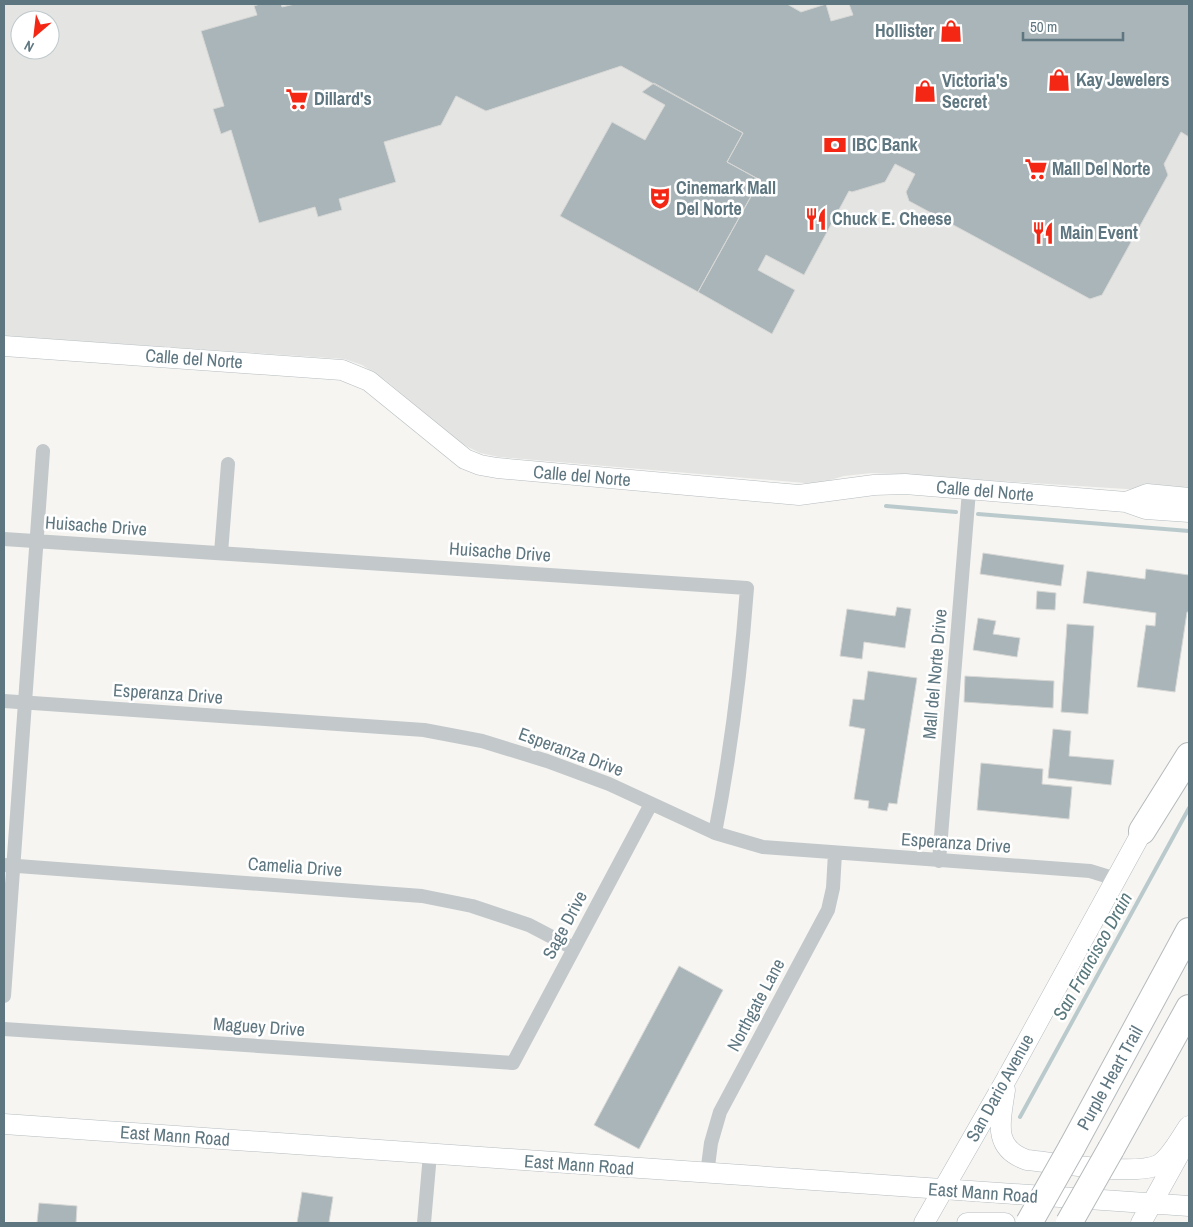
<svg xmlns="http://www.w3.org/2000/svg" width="1193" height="1227" font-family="'Archivo Narrow',sans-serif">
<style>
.built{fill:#e4e5e3;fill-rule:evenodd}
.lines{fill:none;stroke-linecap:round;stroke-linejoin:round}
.stream{stroke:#bacacc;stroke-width:4}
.building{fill:#a9b5b8;stroke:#d7d7d5}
.secondary-casing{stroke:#b5bcbf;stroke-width:21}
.highway-casing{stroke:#b5babc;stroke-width:28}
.street{stroke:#c3c8cb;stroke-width:14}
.secondary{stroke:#fff;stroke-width:20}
.highway{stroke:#fff;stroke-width:26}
.highway-bridge-casing{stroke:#b5babc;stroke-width:28;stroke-linecap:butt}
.highway-bridge{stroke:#fff;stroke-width:26}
.labels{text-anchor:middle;stroke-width:5;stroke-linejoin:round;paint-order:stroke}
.poi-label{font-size:18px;font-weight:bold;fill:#5e7680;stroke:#fff;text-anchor:start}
.street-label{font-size:18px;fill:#5e7680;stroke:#fff}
.water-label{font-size:19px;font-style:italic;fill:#58787c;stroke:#fff}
</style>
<rect width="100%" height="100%" fill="#f6f5f2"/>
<path class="built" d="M4 4H1189V493L872 473 844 476 820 483H805L499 457 480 453 462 444 385 380 362 365 344 359 4 336ZM20 20H50V50H20Z"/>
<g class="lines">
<path class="stream" d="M886 506 956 512
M978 514 1189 531
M1020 1117 1189 808"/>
</g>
<path class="building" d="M260 4H281L282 7 295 4H787L801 12 826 4 831 21 853 15 849 4H1189V137L1181 132 1164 164 1168 175 1102 295 1090 299 909 201 906 192 915 174 895 164 885 182 852 192 849 191 804 275 766 255 758 270 795 290 772 334 698 292 760 180 727 162 743 133 621 66 486 111 456 96 441 125 384 142 396 182 339 199 342 210 318 217 315 207 259 223 231 130 221 134 213 109 224 106 201 31 257 15 254 6Z
M654 83 743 133 727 162 760 180 698 292 560 216 612 122 645 140 665 105 642 92Z
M983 553 1064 565 1061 586 980 574Z
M1146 569 1189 575V612H1187L1175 692 1137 687 1146 625 1155 626 1156 613 1083 603 1087 571 1145 579Z
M1037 591 1056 593 1055 610 1036 609Z
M897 607 911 609 905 648 864 642 862 659 840 656 847 609 895 616Z
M978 618 996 621 993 634 1020 638 1017 657 973 650Z
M1067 624 1094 626 1088 714 1061 712Z
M868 671 917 678 897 804 889 803 887 811 868 808 869 801 854 799 865 729 849 726 853 699 864 700Z
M965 676 1054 681 1053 708 964 702Z
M1053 729 1071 731 1069 756 1114 760 1111 785 1048 778Z
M981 763 1043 769 1042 784 1072 787 1069 819 977 810Z
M679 966 723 990 639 1149 594 1125Z
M302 1192 333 1197 329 1222 334 1223H297Z
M39 1203 77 1206 76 1223H37Z"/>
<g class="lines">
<defs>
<path id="secondary" d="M4 346 342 370 369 381 465 459 480 465 497 468 799 495 874 485 905 484 1126 502 1146 509 1189 512
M1126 502 1147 494 1189 498
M1005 1090C1001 1119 991 1148 1027 1160 1056 1163 1133 1176 1158 1165 1170 1159 1181 1137 1189 1126
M4 1124 1189 1206
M924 1223 1007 1078 1149 819
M967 1223H1005
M1141 1223 1181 1151"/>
<path id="highway" d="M1142 831 1189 756
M1072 1147 1189 931
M1111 1149 1189 1008"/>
</defs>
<use href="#secondary" class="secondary-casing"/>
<use href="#highway" class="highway-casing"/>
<path class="street" d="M4 539 747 588C741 670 731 751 715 833
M221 553 228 464
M4 701 424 730 482 741 547 761 609 784 715 833 763 847 1090 871 1116 879
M939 861 969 491
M4 865 422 896 472 906 529 925 573 948
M4 996 43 451
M4 1029 513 1063 651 804
M707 1174 711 1143 720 1112 828 910 833 888 835 853
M424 1223 430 1154"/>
<use href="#secondary" class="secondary"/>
<use href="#highway" class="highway"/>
<defs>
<path id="highway-bridge" d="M1029 1223 1072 1147
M1069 1223 1111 1149"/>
</defs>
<use href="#highway-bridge" class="highway-bridge-casing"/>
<use href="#highway-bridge" class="highway-bridge"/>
</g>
<defs>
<symbol id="shop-bare" viewBox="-9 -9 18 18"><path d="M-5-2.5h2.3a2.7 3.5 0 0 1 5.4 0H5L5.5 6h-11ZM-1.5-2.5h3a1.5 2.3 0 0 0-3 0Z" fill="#f42714" stroke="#fff" stroke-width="2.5" paint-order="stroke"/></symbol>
<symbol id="supermarket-bare" viewBox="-9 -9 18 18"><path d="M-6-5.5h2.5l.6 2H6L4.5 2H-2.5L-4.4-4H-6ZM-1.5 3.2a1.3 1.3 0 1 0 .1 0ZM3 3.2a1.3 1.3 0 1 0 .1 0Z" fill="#f42714" stroke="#fff" stroke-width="2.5" paint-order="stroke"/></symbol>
<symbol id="bank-bare" viewBox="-9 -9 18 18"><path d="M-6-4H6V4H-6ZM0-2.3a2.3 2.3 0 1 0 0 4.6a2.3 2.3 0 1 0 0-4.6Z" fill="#f42714" stroke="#fff" stroke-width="2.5" paint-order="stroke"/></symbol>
<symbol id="theatre-bare" viewBox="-9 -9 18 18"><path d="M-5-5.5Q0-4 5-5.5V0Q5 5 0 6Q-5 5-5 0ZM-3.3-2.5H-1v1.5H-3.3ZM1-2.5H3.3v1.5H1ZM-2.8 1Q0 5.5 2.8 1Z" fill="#f42714" stroke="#fff" stroke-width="2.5" paint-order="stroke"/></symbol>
<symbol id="restaurant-bare" viewBox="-9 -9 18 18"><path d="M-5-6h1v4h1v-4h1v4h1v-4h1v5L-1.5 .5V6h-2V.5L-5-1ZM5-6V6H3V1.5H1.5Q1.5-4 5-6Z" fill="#f42714" stroke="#fff" stroke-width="2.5" paint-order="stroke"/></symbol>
</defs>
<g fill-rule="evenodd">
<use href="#shop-bare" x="935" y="15" width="32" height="32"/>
<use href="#shop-bare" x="1043" y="64" width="32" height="32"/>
<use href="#shop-bare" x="909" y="75" width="32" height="32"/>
<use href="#supermarket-bare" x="281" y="83" width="32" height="32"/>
<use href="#bank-bare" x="819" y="129" width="32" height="32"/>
<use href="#supermarket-bare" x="1020" y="153" width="32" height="32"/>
<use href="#theatre-bare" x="644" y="182" width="32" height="32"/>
<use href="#restaurant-bare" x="800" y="203" width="32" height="32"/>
<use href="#restaurant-bare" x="1027" y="217" width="32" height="32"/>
</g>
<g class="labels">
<g class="poi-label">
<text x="934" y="37" text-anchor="end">Hollister</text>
<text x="1076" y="86">Kay Jewelers</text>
<text x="942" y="87">Victoria's<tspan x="942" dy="21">Secret</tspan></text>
<text x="314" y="105">Dillard's</text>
<text x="852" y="151">IBC Bank</text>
<text x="1052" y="175">Mall Del Norte</text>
<text x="676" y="194">Cinemark Mall<tspan x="676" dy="21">Del Norte</tspan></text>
<text x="832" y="225">Chuck E. Cheese</text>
<text x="1060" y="239">Main Event</text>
</g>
<g class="street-label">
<text transform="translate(194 359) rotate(4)" y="6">Calle del Norte</text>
<text transform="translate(582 476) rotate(5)" y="6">Calle del Norte</text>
<text transform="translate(985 491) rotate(5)" y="6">Calle del Norte</text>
<text transform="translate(96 526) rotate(4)" y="6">Huisache Drive</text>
<text transform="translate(500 552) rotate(4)" y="6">Huisache Drive</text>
<text transform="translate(935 674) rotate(-85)" y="6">Mall del Norte Drive</text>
<text transform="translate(168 694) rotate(4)" y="6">Esperanza Drive</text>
<text transform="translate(571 752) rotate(20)" y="6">Esperanza Drive</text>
<text transform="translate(956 843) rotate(4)" y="6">Esperanza Drive</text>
<text transform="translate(295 867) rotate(4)" y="6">Camelia Drive</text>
<text transform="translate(565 925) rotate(-62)" y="6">Sage Drive</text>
<text transform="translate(756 1005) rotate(-62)" y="6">Northgate Lane</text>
<text transform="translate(259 1027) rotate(4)" y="6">Maguey Drive</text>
<text transform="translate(1110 1078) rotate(-61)" y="6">Purple Heart Trail</text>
<text transform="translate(1000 1088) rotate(-61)" y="6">San Dario Avenue</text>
<text transform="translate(175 1136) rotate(4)" y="6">East Mann Road</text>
<text transform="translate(579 1165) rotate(4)" y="6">East Mann Road</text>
<text transform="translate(983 1193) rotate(4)" y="6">East Mann Road</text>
</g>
<g class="water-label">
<text transform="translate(1092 956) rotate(-61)" y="7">San Francisco Drain</text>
</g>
</g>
<rect width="1193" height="1227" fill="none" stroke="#5e7680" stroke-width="10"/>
<g transform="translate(35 35) rotate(208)"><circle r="24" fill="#ffffff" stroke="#bfc8cc"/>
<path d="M0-4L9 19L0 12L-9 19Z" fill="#f42714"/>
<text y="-8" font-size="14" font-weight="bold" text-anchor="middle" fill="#5e7680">N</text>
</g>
<path d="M1023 32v8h100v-8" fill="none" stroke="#5e7680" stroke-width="2.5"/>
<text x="1030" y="32" font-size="15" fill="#5e7680" stroke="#ffffff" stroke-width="4" paint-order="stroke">50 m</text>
</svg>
